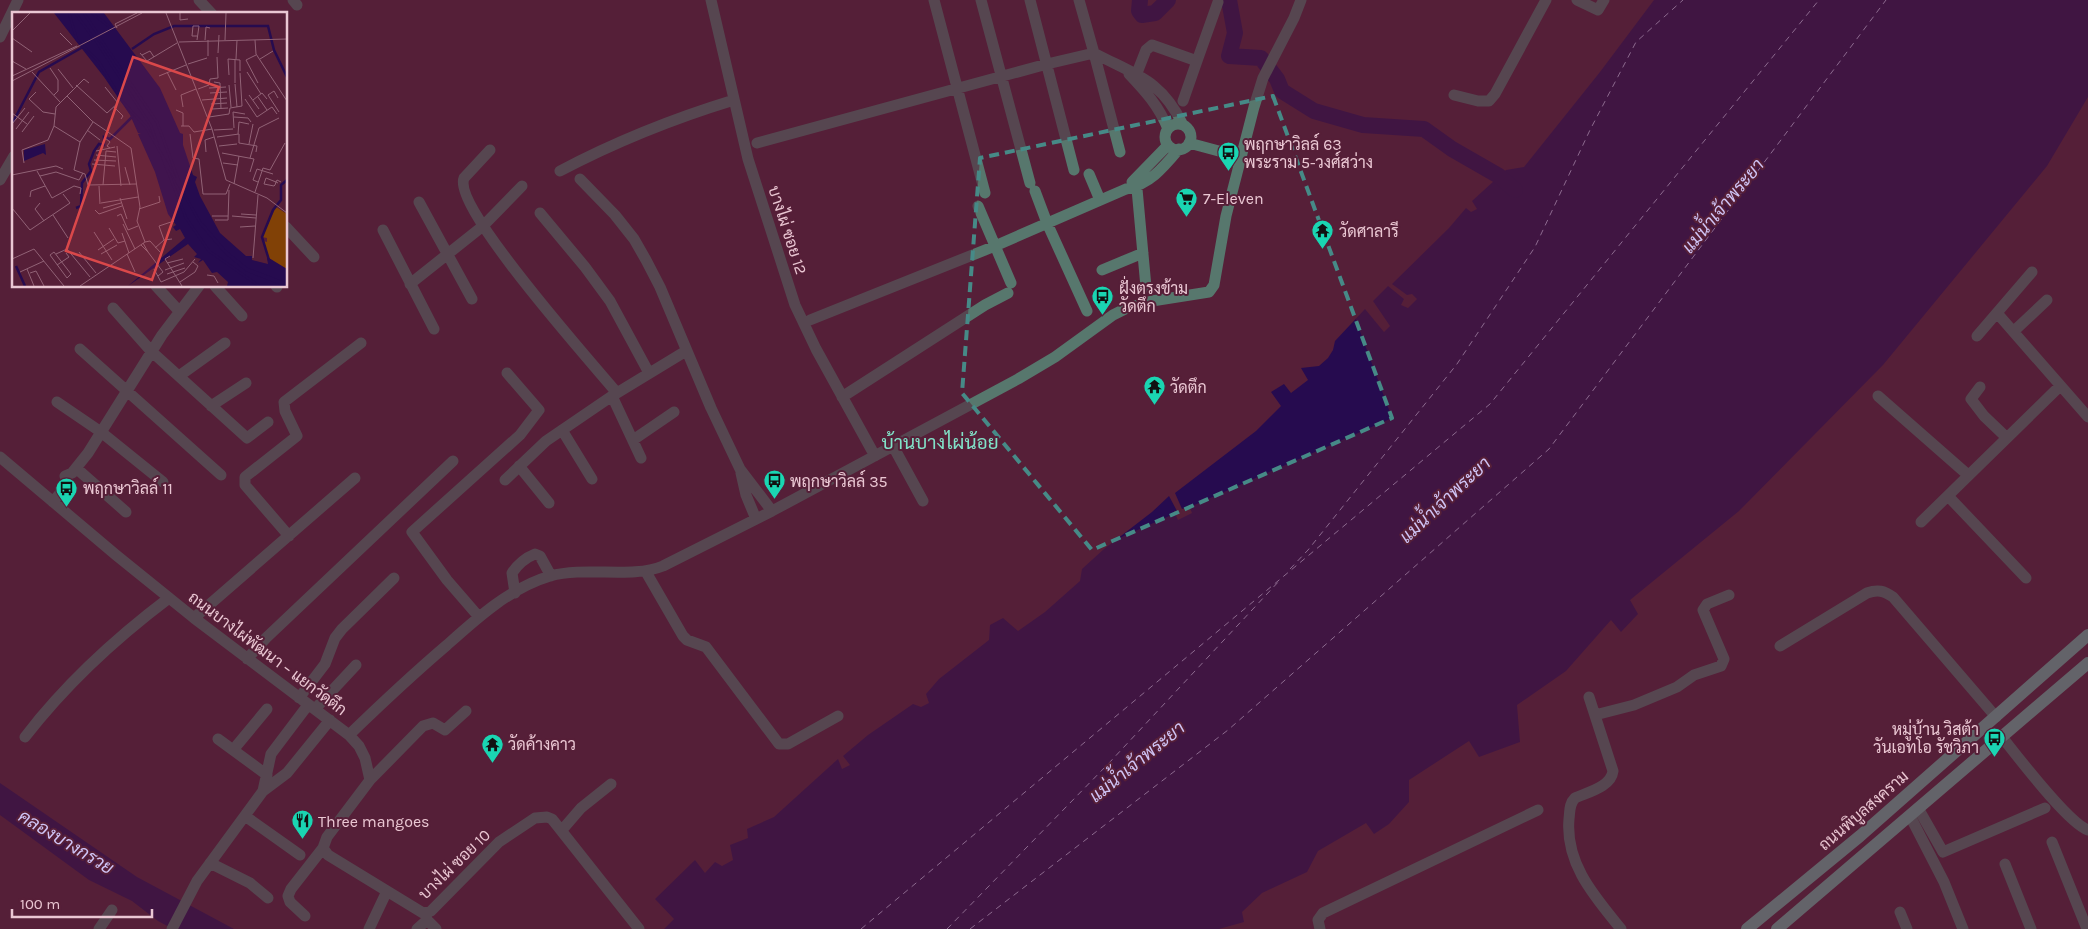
<svg xmlns="http://www.w3.org/2000/svg" width="2088" height="929" font-family="Karla,Sarabun,sans-serif">
<style>
.water{fill:#260b4f}
.lines{fill:none;stroke-linecap:round;stroke-linejoin:round}
.river{stroke:#260b4f;stroke-width:16}
.ferry{stroke:#cfc4f6;stroke-width:1;stroke-dasharray:6 5;stroke-linecap:butt}
.minor{stroke:#57776d;stroke-width:11}
.major{stroke:#74b7a4;stroke-width:12}
.marked{fill:none;stroke:#468a87;stroke-width:4;stroke-dasharray:10 6;stroke-linejoin:round}
.labels{text-anchor:middle;stroke-width:4;stroke-linejoin:round;paint-order:stroke}
.poi-label{font-size:16px;fill:#eac7d3;stroke:#561f38;text-anchor:start}
.street-label{font-size:16px;fill:#eac7d3;stroke:#561f38}
.water-label{font-size:18px;font-style:italic;fill:#cfc4f6;stroke:#561f38}
.quarter-label{font-size:19px;fill:#81e2c8;stroke:#561f38}
.inset-river{fill:none;stroke:#260b4f;stroke-width:2.5}
.inset-road{fill:none;stroke:#916276;stroke-width:1}
.view{fill:#da484a;fill-opacity:0.15;stroke:#da484a;stroke-width:2.5}
.inset-edge{fill:none;stroke:#eac7d3;stroke-width:2.5}
</style>
<rect width="100%" height="100%" fill="#561f38"/>
<path class="water" d="M1654 0H2088V97L2047 166 1883 365 1739 511 1630 600 1638 614 1621 632 1611 620 1566 671 1517 705 1520 742 1479 757 1469 741 1409 780V802L1389 824 1374 834 1366 823 1318 851 1307 872 1262 893 1242 912 1244 922 1219 929H664L674 919 655 899 695 860 705 873 715 862 722 866 733 860 730 845 748 838 747 829 774 817 838 759 842 769 850 765 843 756 868 735 913 704 921 707 929 703 926 694 939 679 989 640 990 625 1003 618 1018 631 1045 612 1080 581 1082 569 1104 549 1152 512 1169 496 1177 511H1174L1178 520 1192 513 1189 506 1182 509 1175 493 1256 431 1281 406 1271 392 1284 384 1291 393 1308 380 1301 368 1319 366 1328 358 1333 350 1335 341 1365 309 1384 332 1390 326 1373 301 1388 286 1404 299 1401 305 1408 308 1417 299 1412 294 1407 295 1392 284 1449 228 1466 208 1471 212 1477 209 1472 201 1506 170 1524 167 1600 72Z
M0 783 137 877 234 929H173L158 921 132 901 89 880 0 815Z"/>
<g class="lines">
<path class="river" d="M1140 0 1139 11 1142 15 1155 13 1168 0
M1229 0 1235 33 1229 56 1261 58 1277 79 1282 91 1314 111 1363 125 1424 129 1452 149 1499 176 1515 190"/>
<path class="ferry" d="M1290 569 1308 550 1457 364 1535 247 1590 130 1636 42 1683 0
M861 929 1490 404 1819 0
M947 929 1109 763 1281 579
M970 929 1228 730 1549 449 1886 0"/>
<path class="minor" d="M199 0 212 14
M293 0 297 5
M711 0 748 159 795 305 816 349 875 456
M934 0 985 193
M981 0 1030 183
M1030 0 1074 170
M1079 0 1094 53C1135 75 1161 79 1183 125
M1577 0 1598 10 1604 0
M0 37 18 0
M1129 74C1145 91 1159 106 1168 129
M1135 78 1146 50 1152 45 1197 61 1218 2
M1454 95 1478 101H1489L1495 94 1546 0
M1183 101 1197 61
M1165 137a13 13 0 1 1 26 0a13 13 0 1 1-26 0Z
M757 143 1047 64 1094 53 1120 152
M1189 143 1241 157
M490 150 464 178C452 207 593 364 617 393
M560 171C615 142 675 118 734 100
M1089 174 1100 200
M1136 178 1146 287
M580 179 615 215 634 239 646 260 660 287 711 408 740 469 772 511
M0 180 14 156
M1132 182 1168 145
M1035 191 1047 223 1087 311
M419 202 472 299
M978 206 1011 283
M540 213 585 267 610 301 649 373
M286 227 314 257
M383 230 434 329
M1102 270 1143 253
M410 284 483 226 522 186
M156 286 179 311
M215 286 242 316
M276 286 277 287
M113 308 151 351 247 438 268 422
M1997 313 2088 417
M810 320 995 246 1126 189C1150 184 1163 168 1179 149
M2014 331 2047 300
M1977 336 2032 272
M80 349 221 475
M179 376 225 343
M1980 387 1971 399 1984 416 2006 437
M612 396 641 458
M1878 396 1968 475
M842 397 985 305 1008 293
M57 402 101 432 163 482
M211 406 246 383
M562 430 592 479
M633 440 674 412
M893 446 923 501
M0 457 116 555 194 618 349 735 359 746 365 758 370 780 327 837 323 848 291 889 288 896 290 902 305 916
M519 466 549 503
M76 468 126 512
M741 473 746 495 756 519
M65 476 72 473 88 453 162 335 199 286
M505 480 546 441 612 396 686 351
M1948 496 2026 578
M53 502 66 486
M1921 522 2060 386
M289 536 245 485V477L297 436 285 411 284 402 361 343
M646 572 683 636 687 640 706 647 779 744H788L838 716
M515 593 512 573C518 564 525 558 535 554L540 556 551 576
M479 617 447 580 412 532 520 435 539 410 507 373
M194 618 355 478
M1780 646 1867 593C1878 589 1884 591 1893 597L1996 717
M247 659 266 638 453 461
M1589 697 1613 771C1611 787 1588 792 1575 798 1569 804 1570 811 1569 819 1565 864 1595 897 1621 929
M299 698 325 664 335 638 342 629 394 578
M308 705 271 754 263 791 287 773 330 720
M315 709 356 665
M1595 715 1634 705 1677 687 1694 675 1721 666 1724 659 1703 610 1707 604 1729 595
M349 735C381 704 413 674 447 645 477 618 510 588 550 576 587 566 631 579 663 566L772 511 1018 379 1055 357 1113 315 1127 308 1152 301 1209 292 1214 285 1226 216 1254 107 1263 78 1294 18 1301 0
M25 737C65 685 116 638 169 598
M2002 737C2018 757 2068 823 2088 830
M218 739 267 775
M233 750 267 709
M370 780 423 726 433 723 445 730 466 711
M1918 808 1943 852 2045 808
M245 816 300 855
M1910 816 1944 882 1963 929
M562 830 581 808 611 784
M2052 842 2087 929
M323 848 328 855 423 913 431 911 499 842 535 818 547 817 552 819 639 929
M210 863 250 883 268 898
M2005 864 2031 929
M1900 912 1907 929
M426 913 427 920 436 929
M99 929 112 910
M172 929 197 881 263 791
M369 929 387 891
M417 929 427 920
M1320 929 1318 920 1323 913 1538 810"/>
<path class="major" d="M1747 929 1860 836 2088 635
M1777 929 2088 663"/>
</g>
<path d="M0 0H2088V929H0ZM1273 96 1392 418 1092 550 962 393 980 158Z" fill="#561f38" fill-opacity=".55" fill-rule="evenodd"/>
<path class="marked" d="M1273 96 1392 418 1092 550 962 393 980 158Z"/>
<defs>
<symbol id="bus-pin" viewBox="-11 -11 22 30"><path d="M0 17L-7.5 6A9.5 9.5 0 1 1 7.5 6Z" fill="#1ad5b2" stroke="#561f38"/><path d="M-5-6H5V4H4V6H2V4H-2V6H-4V4H-5ZM-3.5-4V0h7V-4ZM-3.5 1.2v1.5H-2V1.2ZM2 1.2v1.5H3.5V1.2Z" fill="#111"/></symbol>
<symbol id="supermarket-pin" viewBox="-11 -11 22 30"><path d="M0 17L-7.5 6A9.5 9.5 0 1 1 7.5 6Z" fill="#1ad5b2" stroke="#561f38"/><path d="M-6-5.5h2.5l.6 2H6L4.5 2H-2.5L-4.4-4H-6ZM-1.5 3.2a1.3 1.3 0 1 0 .1 0ZM3 3.2a1.3 1.3 0 1 0 .1 0Z" fill="#111"/></symbol>
<symbol id="temple-pin" viewBox="-11 -11 22 30"><path d="M0 17L-7.5 6A9.5 9.5 0 1 1 7.5 6Z" fill="#1ad5b2" stroke="#561f38"/><path d="M0-6L5-2H3V0L6.5 2.5H4V6H1.5V3h-3V6H-4V2.5H-6.5L-3 0V-2H-5Z" fill="#111"/></symbol>
<symbol id="restaurant-pin" viewBox="-11 -11 22 30"><path d="M0 17L-7.5 6A9.5 9.5 0 1 1 7.5 6Z" fill="#1ad5b2" stroke="#561f38"/><path d="M-5-6h1v4h1v-4h1v4h1v-4h1v5L-1.5 .5V6h-2V.5L-5-1ZM5-6V6H3V1.5H1.5Q1.5-4 5-6Z" fill="#111"/></symbol>
</defs>
<g fill-rule="evenodd">
<use href="#bus-pin" x="1216" y="140" width="25" height="34"/>
<use href="#supermarket-pin" x="1174" y="186" width="25" height="34"/>
<use href="#temple-pin" x="1310" y="218" width="25" height="34"/>
<use href="#bus-pin" x="1090" y="284" width="25" height="34"/>
<use href="#temple-pin" x="1142" y="374" width="25" height="34"/>
<use href="#bus-pin" x="762" y="468" width="25" height="34"/>
<use href="#bus-pin" x="54" y="476" width="25" height="34"/>
<use href="#bus-pin" x="1982" y="726" width="25" height="34"/>
<use href="#temple-pin" x="480" y="732" width="25" height="34"/>
<use href="#restaurant-pin" x="290" y="808" width="25" height="34"/>
</g>
<g class="labels">
<g class="poi-label">
<text x="1244" y="150">พฤกษาวิลล์ 63<tspan x="1244" dy="18">พระราม 5-วงศ์สว่าง</tspan></text>
<text x="1203" y="204">7-Eleven</text>
<text x="1339" y="237">วัดศาลารี</text>
<text x="1119" y="294">ฝั่งตรงข้าม<tspan x="1119" dy="18">วัดตึก</tspan></text>
<text x="1170" y="393">วัดตึก</text>
<text x="790" y="487">พฤกษาวิลล์ 35</text>
<text x="83" y="494">พฤกษาวิลล์ 11</text>
<text x="1979" y="735" text-anchor="end">หมู่บ้าน วิสต้า<tspan x="1979" dy="18">วันเอทโอ รัชวิภา</tspan></text>
<text x="508" y="750">วัดค้างคาว</text>
<text x="318" y="827">Three mangoes</text>
</g>
<g class="street-label">
<text transform="translate(788 230) rotate(72)" y="6">บางไผ่ ซอย 12</text>
<text transform="translate(268 653) rotate(37)" y="6">ถนนบางไผ่พัฒนา – แยกวัดตึก</text>
<text transform="translate(1863 810) rotate(-41)" y="6">ถนนพิบูลสงคราม</text>
<text transform="translate(454 864) rotate(-44)" y="6">บางไผ่ ซอย 10</text>
</g>
<g class="water-label">
<text transform="translate(1723 206) rotate(-50)" y="6">แม่น้ำเจ้าพระยา</text>
<text transform="translate(1445 500) rotate(-43)" y="6">แม่น้ำเจ้าพระยา</text>
<text transform="translate(1137 762) rotate(-39)" y="6">แม่น้ำเจ้าพระยา</text>
<text transform="translate(66 842) rotate(31)" y="6">คลองบางกรวย</text>
</g>
<g class="quarter-label">
<text x="940" y="449">บ้านบางไผ่น้อย</text>
</g>
</g>
<g transform="translate(12 12)">
<rect width="275" height="275" fill="#561f38"/>
<path d="M264 195 275 202V257L258 249 251 229 255 230V226L250 225Z" fill="#814106"/>
<path d="M42 1H92L148 76 168 121 171 122V133L181 163 185 165 183 170 188 184 208 221 234 244H240V248L256 252 255 246H257L275 257V274H215L216 270 205 260 200 261 191 248 186 251 189 247 182 245 185 242 176 232 116 274 173 226 168 217 164 219 161 215 164 213 156 202 143 160 126 122 129 121H126L118 103 92 65ZM33 132 34 143 31 141 12 149V138Z" fill="#260b4f"/>
<path class="inset-river" d="M57 1 65 28 87 50 110 89 134 115 189 212 213 240 234 258 275 274M63 1 80 24M72 1 85 21M80 1 99 16M87 25 145 110 172 183M83 27 139 114 146 133M120 37 142 22 162 14H256L262 38 275 65M1 110 27 60 71 35M150 144 174 206 197 239 247 274M64 196 69 194 70 171 79 159 77 152 82 139 87 132 92 133V125L98 127 121 104M190 212 213 239 235 257 272 271M257 248 250 225 261 198 269 188V173L275 168M4 254 13 274"/>
<path class="inset-road" d="M154 1 200 117 214 168 255 186 275 201M168 1V8L176 7M105 16 103 12 125 1M0 19 18 1M48 21 60 33M185 24H180L181 14H187L185 28M0 26 20 40M193 28 194 15 198 16M196 28V44M213 28 214 1M243 28 244 42 275 89M167 30 275 27M128 41 135 49 165 31M206 41 207 23M130 43 138 39 142 45M244 43 234 48 246 71M224 47 225 28M248 47 261 39M0 49 14 57M176 52 195 46M38 56 46 68V79L42 83M46 57 61 76M20 60 48 90M155 60 164 78M235 60 249 82M217 63 216 47 228 48V59M0 64 65 34M147 64 174 53M0 69 130 1M202 70 208 71 209 97M223 71V47M223 72 225 95M64 73 95 101 106 91 93 75M217 73 219 95M197 76 214 75M186 77 197 73 198 67 206 66 205 45M24 80 17 87 31 100 43 102M198 81 215 80M237 83 247 97M256 83 267 100M256 83 262 79 266 86M55 84 80 109 119 136 128 195 125 209 133 230M246 85 255 98M233 87 245 105 260 95 265 102M190 88 215 86M241 88 250 81 255 87M199 92 215 91M102 95 111 104 109 107M171 95 169 83 184 77M200 97 216 96M164 98 171 101V114M0 101 15 112M197 105 217 102 218 96 230 94 228 61M222 105 236 106 239 110M81 110 68 130 62 158 73 162 76 173 124 172M0 112 13 96M42 114 68 130M169 114H177L182 120 200 117M222 116 221 100 233 102M4 117 17 100M75 118 88 128M202 118 221 117M10 120 22 104M178 122 181 146 187 147 191 182H214L218 172M226 122 227 110 237 112M205 125 227 122V131L245 134 244 140M93 126 98 130 95 134 98 136M237 132 241 112M105 134 109 174M207 134 225 132M84 139 103 135M194 140 193 128 202 125M210 141 242 147 238 160M84 143 104 145M238 146 247 116 267 106M82 148 104 149M12 151 10 138 36 128 42 114 44 95 72 67 77 71M211 151 226 153M80 152 103 154M113 155 118 173M25 159 40 186 62 174 69 176 68 182M0 163 44 154 51 157M28 164 44 160 67 168 71 161M246 170 241 168 245 157 261 162M266 171 264 170 254 166 252 172 262 174 263 173 264 170 265 168 269 170M222 172 227 144M91 173 94 139 104 140M87 174 88 192M243 180 251 156 258 158 273 131M18 185 19 179 33 174M108 186 115 207M28 191 23 197 32 209M89 191 126 185M0 196 18 218 58 191 51 182M91 196 109 191M127 197 148 190 147 184M83 198 87 202 110 194M229 202 244 203M41 203 56 226M105 204 109 202 116 218 126 214M200 204H216M220 204 244 206M203 208H216L217 178M111 212 123 237M228 215 243 214M97 216 106 231 113 229M82 220 100 248M110 221 117 241M152 228 147 214 162 209M133 230 138 229 148 240M129 233 136 240 131 231M143 236 152 228 160 227M86 238 102 227M42 240 59 262 55 266 38 243ZM67 240 84 261M136 240 151 260 146 264M44 242 55 237 78 265M89 242 105 233M115 242 123 260M158 244 153 247 170 274M241 246 246 183M0 247 22 237 52 274M155 251 171 247M45 253 57 245 54 241M15 257 22 274M142 257 149 270 172 260 183 247M153 258 172 251M8 260 32 249M18 261 24 259 32 274M155 262 173 256M195 263 202 264 206 271M168 270 183 260 186 254 181 250M68 274 133 230"/>
<path class="view" d="M121 45 207 75 140 268 54 239Z"/>
<rect width="275" height="275" class="inset-edge"/>
</g>
<path d="M12 909v8h140v-8" fill="none" stroke="#eac7d3" stroke-width="2.5"/>
<text x="20" y="909" font-size="15" fill="#eac7d3" stroke="#561f38" stroke-width="4" paint-order="stroke">100 m</text>
</svg>
